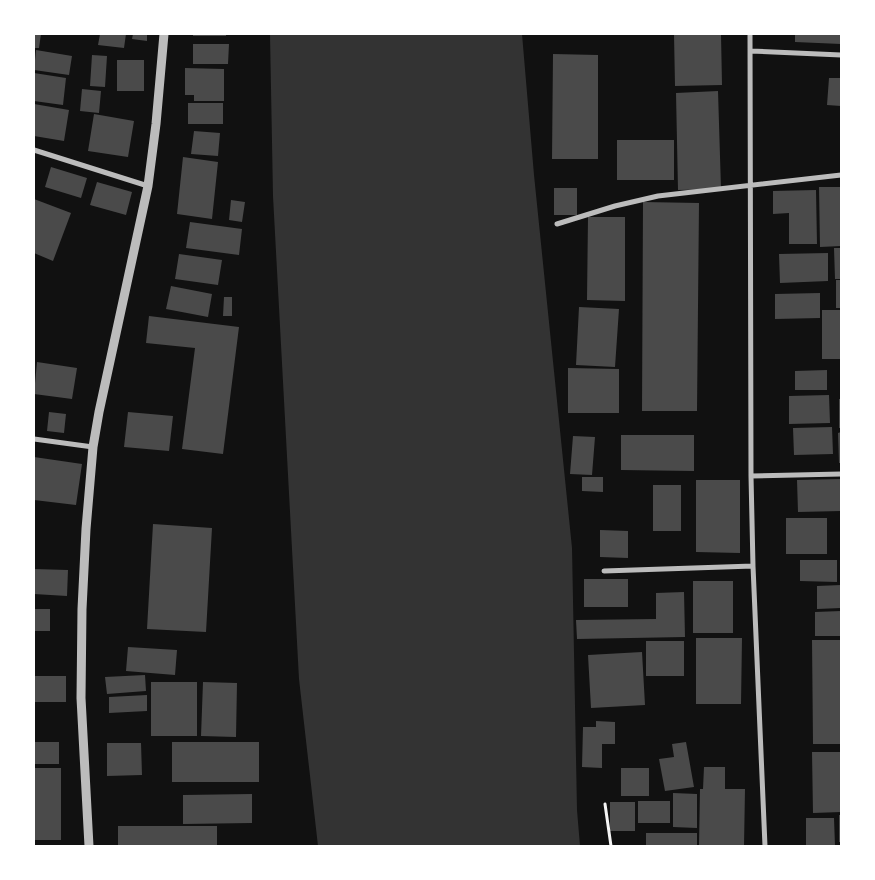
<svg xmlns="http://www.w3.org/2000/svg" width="875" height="880" font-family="'Space Grotesk',sans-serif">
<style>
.water{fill:#333}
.building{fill:#4a4a4a}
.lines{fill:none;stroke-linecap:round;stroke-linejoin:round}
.path{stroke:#f5f5f5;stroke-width:3}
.minor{stroke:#bcbcbc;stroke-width:5}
.tertiary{stroke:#bcbcbc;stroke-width:9}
</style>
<rect width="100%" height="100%" fill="#111"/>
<path class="water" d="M270 34H522L534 175 572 548 577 810 580 846H318L299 679 273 196Z"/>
<path class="building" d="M34 34H41L39 48H34Z
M100 34H126L124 48 98 45Z
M133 34H147V41L132 39Z
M193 34H226V36H193Z
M674 34H721L722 85 675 86Z
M795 34H841V44L795 42Z
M193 44H229L228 64H193Z
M36 50 72 56 69 75 34 70Z
M553 54 598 55V159H552Z
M92 55 107 56 105 87 90 86Z
M117 60H144V91H117Z
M185 68 224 69V101H194V95H185Z
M34 73 66 78 63 105 34 101Z
M829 78H841V106L827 105Z
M82 89 101 91 99 113 80 111Z
M718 91 721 189 678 190 676 93Z
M188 103H223V124H188Z
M34 104 69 110 64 141 34 136Z
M94 114 134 121 128 157 88 151Z
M194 131 220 133 218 156 191 154Z
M617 140H674V180H617Z
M183 157 218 162 212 219 177 214Z
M51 167 87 178 81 198 45 187Z
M97 182 132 192 126 215 90 205Z
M819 187H841V246L820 247Z
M554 188H577V215H554Z
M816 190 817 244H789V213L773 214V191Z
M34 199 71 213 53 261 34 253Z
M231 200 245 202 242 222 229 220Z
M643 202 699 203 697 411H642Z
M588 217H625V301L587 300Z
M190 222 242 229 239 255 186 248Z
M834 248H841V279H835Z
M828 253V281L780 283 779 254Z
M179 254 222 260 218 285 175 279Z
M836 280H841V308H836Z
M171 286 212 294 208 317 166 309Z
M820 293V318L775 319V294Z
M224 297H232V316H223Z
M579 307 619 309 615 367 576 365Z
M822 310H841V359H822Z
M149 316 239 327 223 454 182 449 195 348 146 343Z
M37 362 77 368 72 399 34 394Z
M568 368 619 369V413H568Z
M827 370V390H795V371Z
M829 395 830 423 789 424V396Z
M839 399H841V428H839Z
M49 412 66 414 64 433 47 431Z
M128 412 173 416 169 451 124 447Z
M832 427 833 454 794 455 793 428Z
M841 432V463H839L838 433Z
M621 435H694V471L621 470Z
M573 436 595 437 592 475 570 474Z
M34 457 82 464 76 505 34 500Z
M582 477H603V492L582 491Z
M841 479V511L798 512 797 480Z
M696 480H740V553L696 552Z
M653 485H681V531H653Z
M786 518H827V554H786Z
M153 524 212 528 206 632 147 629Z
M600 530 628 531V558L600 557Z
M800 560H837V582L800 581Z
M34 569 68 570 67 596 34 594Z
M584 579H628V607H584Z
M693 581H733V633H693Z
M841 585V608L817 609V586Z
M684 592 685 637 577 639 576 620 656 619V593Z
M34 609H50V631H34Z
M841 611V636H815V612Z
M696 638H742L741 704H696Z
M812 640H841V744H813Z
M646 641H684V676H646Z
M128 647 177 650 175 675 126 671Z
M642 652 645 705 591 708 588 655Z
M145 675 146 691 107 694 105 677Z
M34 676H66V702H34Z
M151 682H197V736H151Z
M203 682 237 683 236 737 201 736Z
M147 695V711L109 713V697Z
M596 721 615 722V744H602V768L582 767 583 727H596Z
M34 742H59V764H34Z
M172 742H259V782H172Z
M686 742 694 787 665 791 659 759 674 757 672 744Z
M107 743H141L142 775 107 776Z
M812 752H841V812L813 813Z
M704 767H725V789H745L744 846H699L700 789H703Z
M34 768H61V840H34Z
M621 768H649V796H621Z
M673 793 697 794V828L673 827Z
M252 794V823L183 824V795Z
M638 801H670V823H638Z
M610 802H635V831H610Z
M839 815H841V842H839Z
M806 818H834L835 846H806Z
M118 826H217V846H118Z
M646 833H697V846H646Z"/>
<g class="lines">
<path class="path" d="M605 804 611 846"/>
<path class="minor" d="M750 34 751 476 753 566 765 846
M750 51 841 55
M34 150 148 186
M557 224 615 206 658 196 841 175
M34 439 93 447
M751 476 841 474
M604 571 753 566"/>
<path class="tertiary" d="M89 846 81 698 82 609 86 529 93 447 99 412 148 186 156 124 164 34"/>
</g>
<rect width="875" height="880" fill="none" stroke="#ffffff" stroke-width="70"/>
</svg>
